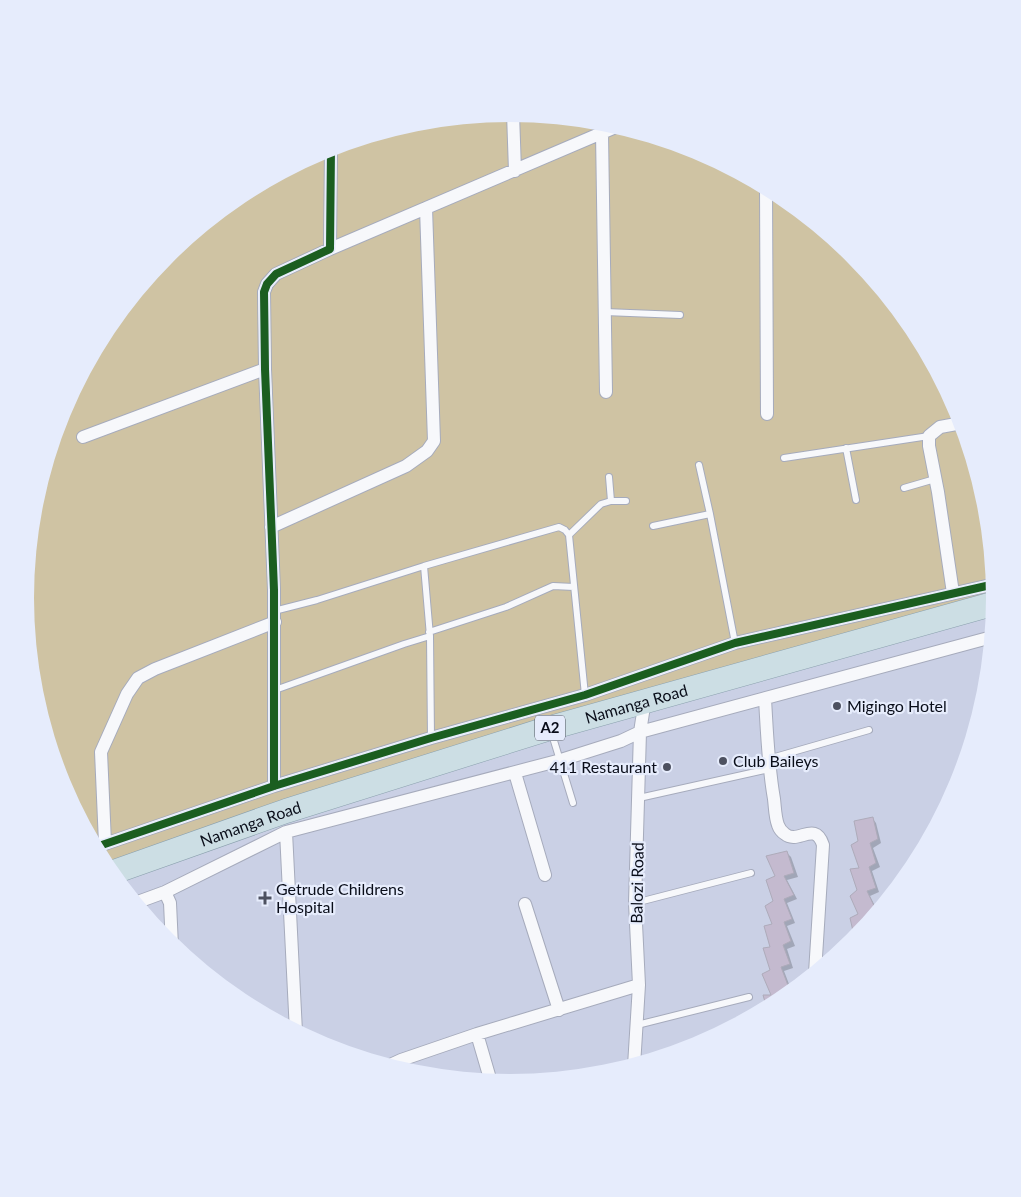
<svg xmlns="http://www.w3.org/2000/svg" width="1021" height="1197" font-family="Lato,sans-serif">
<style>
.green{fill:#cfc3a3}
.shadow{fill:#0003}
.building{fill:#c4bacf;stroke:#aeabba}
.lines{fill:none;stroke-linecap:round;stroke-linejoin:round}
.lane-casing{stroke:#a6abbc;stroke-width:8}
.street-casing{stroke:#a6abbc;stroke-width:14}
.highway-casing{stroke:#8ba1ae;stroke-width:25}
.lane{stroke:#f7f8fb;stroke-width:6}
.street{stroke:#f7f8fb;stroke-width:12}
.highway{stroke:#ccdee4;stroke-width:24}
.cycleway-casing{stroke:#e6ecfc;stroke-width:11}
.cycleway{stroke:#1b5e20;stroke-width:8}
.poi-dot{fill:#4d5160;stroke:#e6ecfc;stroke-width:2}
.labels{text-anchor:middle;stroke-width:4.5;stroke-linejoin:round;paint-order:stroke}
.shield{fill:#e6ecfc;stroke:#4b505d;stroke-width:1}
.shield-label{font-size:15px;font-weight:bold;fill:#090d19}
.street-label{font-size:16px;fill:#090d19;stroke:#e6ecfc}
.poi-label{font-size:16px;fill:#090d19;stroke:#e6ecfc;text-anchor:start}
</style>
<rect width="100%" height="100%" fill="#cad0e5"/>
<path class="green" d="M511 113 605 122 697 150 780 195 854 255 914 329 959 413 987 504 996 599 107 868 62 784 34 693 25 599 34 504 62 412 107 329 167 255 241 195 325 150 416 122Z"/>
<path class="shadow" d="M872 818 876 823 881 843 873 848 880 867 872 871 879 892 870 896 878 912 872 918V920L856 939 852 918 860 915 858 890 860 868V842Z
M787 853 791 857 798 877 787 880 797 899 787 903 795 923 787 926 795 946 787 949 793 968 784 971 792 992 786 995V997L780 1002 769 1008 765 996H773L771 971 777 877Z
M855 940 849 946 846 942Z"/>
<path class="building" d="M873 817 878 839 870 843 876 863 869 867 876 888 867 891 877 912 868 914 870 922 855 940 850 918 858 914 850 896 857 890 850 869 859 868 851 845 858 841 854 821Z
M787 851 794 873 784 876 794 895 784 899 792 919 784 922 791 941 783 945 790 964 781 967 789 988 782 991 784 994H790L780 1002 767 1009 763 995H771L762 974 770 970 763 948 770 947 764 926 772 924 765 906 773 901 766 880 775 876 766 856Z"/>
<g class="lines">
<defs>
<path id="lane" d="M605 312 680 315
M846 448 856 500
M784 458 929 436
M699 465 710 514 735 643
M609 477 611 501
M904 488 935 479
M653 526 710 514
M569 535 601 504 611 501H626
M274 611 317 600 424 566
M429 632 506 607 553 586 574 587
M275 690 404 644 430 636
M551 731 573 803
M431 738 430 636 424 566 559 527 565 530 569 535 585 695
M768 759 869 730
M639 798 769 769
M635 903 751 873
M637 1025 749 997
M401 1060 403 1071"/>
<path id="street" d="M513 113 515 171
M602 133 606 392
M766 187 767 414
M330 249 618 126
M83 437 265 369
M271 527 406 466 427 451 434 441 426 208
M953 593 938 492 929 446V436L940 427 962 423
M765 699C767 732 768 765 774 799 775 807 775 817 778 825 779 828 782 832 785 834 798 845 815 820 823 845L815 973
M515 773 545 875
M274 786V590L265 369 264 292 267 284 276 274 330 249 331 148
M286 832 296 1032
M105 843 101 752 127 694 138 678 155 669 275 622
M96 847 274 786 431 738 585 695 735 643 995 584
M165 892 170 903 172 946
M135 903 165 892 286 832 561 760 621 741 640 732 992 637
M525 904 559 1010
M477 1034 639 985
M388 1066 401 1060 477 1034 491 1082
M634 1066 639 985 635 903 640 732 645 700"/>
<g id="highway">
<path id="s1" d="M111 873 286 811 550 728 996 603"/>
</g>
</defs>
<use href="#lane" class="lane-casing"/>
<use href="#street" class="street-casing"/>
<use href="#highway" class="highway-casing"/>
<use href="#lane" class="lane"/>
<use href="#street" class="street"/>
<use href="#highway" class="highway"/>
<defs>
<path id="cycleway" d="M274 786V590L265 369 264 292 267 284 276 274 330 249 331 148
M96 847 274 786 431 738 585 695 735 643 995 584"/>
</defs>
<use href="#cycleway" class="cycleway-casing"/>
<use href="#cycleway" class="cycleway"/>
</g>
<g class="poi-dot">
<circle cx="837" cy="706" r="5"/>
<circle cx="723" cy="761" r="5"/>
<circle cx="667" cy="767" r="5"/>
<path d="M262.5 890.5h5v5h5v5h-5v5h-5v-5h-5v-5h5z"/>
</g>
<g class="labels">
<rect class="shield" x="535" y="715.5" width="30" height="25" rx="4"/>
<g class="shield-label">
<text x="550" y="733">A2</text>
</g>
<g class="street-label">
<text dy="6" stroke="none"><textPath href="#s1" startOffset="552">Namanga Road</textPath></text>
<text dy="6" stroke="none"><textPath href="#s1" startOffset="148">Namanga Road</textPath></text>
<text transform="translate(637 883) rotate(-89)" y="6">Balozi Road</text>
</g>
<g class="poi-label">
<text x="847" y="712">Migingo Hotel</text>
<text x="733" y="767">Club Baileys</text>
<text x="657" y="773" text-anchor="end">411 Restaurant</text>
<text x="276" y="895">Getrude Childrens<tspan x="276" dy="18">Hospital</tspan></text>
</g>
</g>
<path d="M0 0H1021V1197H0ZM34 598a476 476 0 1 1 952 0a476 476 0 1 1-952 0Z" fill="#e6ecfc" fill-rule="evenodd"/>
</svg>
